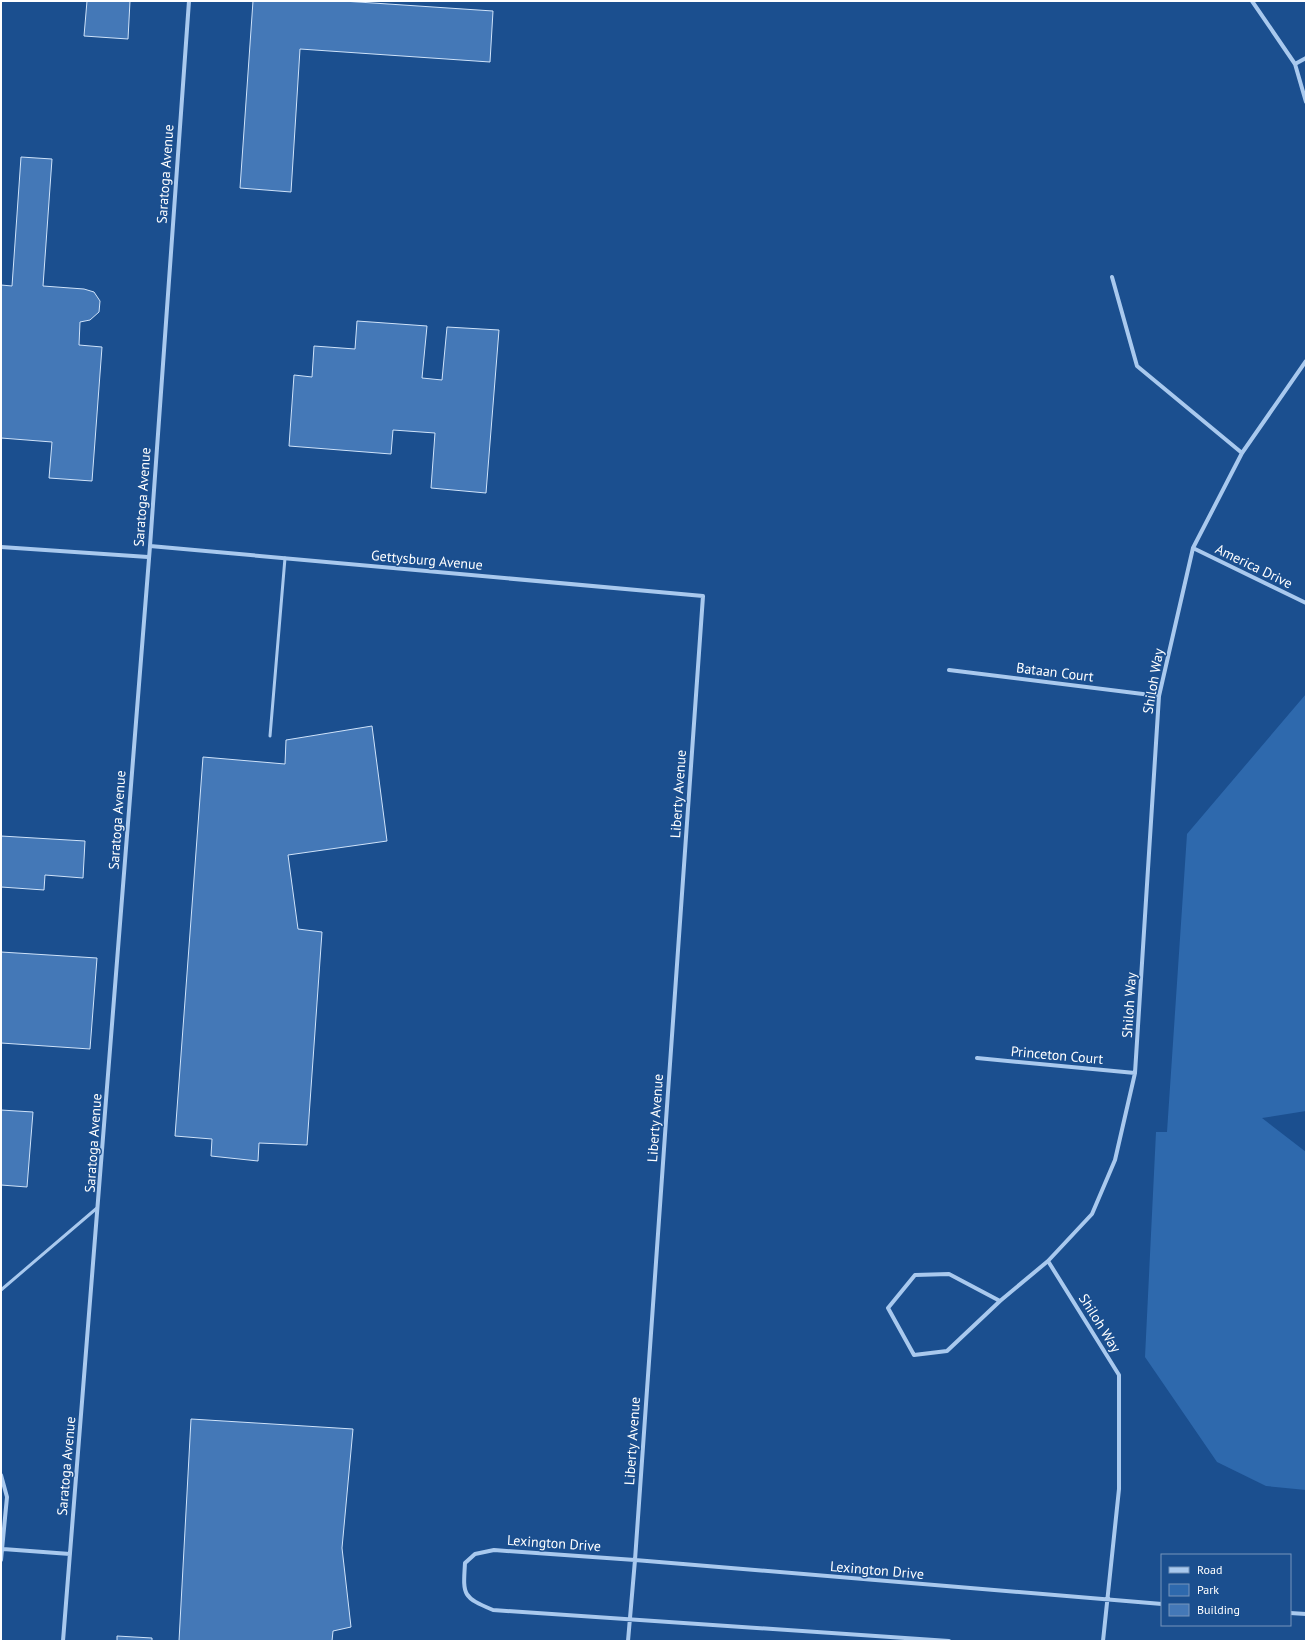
<svg xmlns="http://www.w3.org/2000/svg" width="1307" height="1642" font-family="'PT Sans',sans-serif">
<style>
.green{fill:#2e69ad}
.building{fill:#4478b7;stroke:#cfe3fa}
.lines{fill:none;stroke-linecap:round;stroke-linejoin:round}
.lane{stroke:#a9c9ee;stroke-width:3}
.street{stroke:#a9c9ee;stroke-width:4}
.labels{text-anchor:middle;stroke-width:3;stroke-linejoin:round;paint-order:stroke}
.street-label{font-size:14px;fill:#fff;stroke:#1b4f8f}
</style>
<rect width="100%" height="100%" fill="#1b4f8f"/>
<path class="green" d="M1306 694V1111L1262 1118 1306 1152V1490L1266 1486 1217 1462 1145 1357 1156 1132H1167L1187 834Z"/>
<path class="building" d="M87 1H130L128 39 84 36Z
M253 1H343L493 11 490 62 300 49 291 192 240 188Z
M21 157 52 159 43 286 84 289 94 292 100 301 99 312 90 320 80 322 79 345 102 347 92 481 49 478 52 442 1 438V285L12 286Z
M357 321 427 326 422 378 442 380 447 327 499 330 486 493 431 488 435 433 393 430 391 454 289 446 294 375 312 377 314 346 355 349Z
M372 726 387 841 288 855 298 929 322 932 307 1145 259 1143 258 1161 211 1156 212 1139 175 1136 203 757 285 764 286 740Z
M1 836 85 841 83 878 45 875 44 890 1 887Z
M1 952 97 958 90 1049 1 1043Z
M1 1110 33 1112 27 1187 1 1185Z
M191 1419 353 1429 342 1548 351 1627 333 1631 332 1641H179Z
M117 1636 152 1638V1641H117Z"/>
<g class="lines">
<path class="lane" d="M270 736 285 558
M1 1290 97 1208"/>
<path class="street" d="M1252 1 1295 64 1306 102
M1295 64 1306 58
M1112 277 1137 366 1242 453
M150 546 703 596 635 1560 628 1641
M1 547 148 557
M1193 548 1306 603
M949 670 1159 696
M977 1058 1135 1073
M1000 1301 949 1274 915 1275 888 1308 914 1355 947 1351 1000 1301 1048 1261
M1 1475 7 1497 1 1560
M3 1549 70 1554
M1290 1613 1306 1614
M63 1641 150 546 189 1
M949 1641 493 1610C462 1597 463 1595 465 1563L475 1554 494 1550 635 1560 1162 1604
M1103 1641 1119 1489V1375L1048 1261 1092 1214 1115 1160 1135 1073 1159 696 1193 548 1242 453 1306 361"/>
</g>
<g class="labels">
<g class="street-label">
<text transform="translate(165 174) rotate(-86)" y="5">Saratoga Avenue</text>
<text transform="translate(142 497) rotate(-86)" y="5">Saratoga Avenue</text>
<text transform="translate(427 560) rotate(5)" y="5">Gettysburg Avenue</text>
<text transform="translate(1254 566) rotate(26)" y="5">America Drive</text>
<text transform="translate(1055 672) rotate(7)" y="5">Bataan Court</text>
<text transform="translate(1153 681) rotate(-80)" y="5">Shiloh Way</text>
<text transform="translate(678 794) rotate(-86)" y="5">Liberty Avenue</text>
<text transform="translate(117 820) rotate(-86)" y="5">Saratoga Avenue</text>
<text transform="translate(1129 1005) rotate(-86)" y="5">Shiloh Way</text>
<text transform="translate(1057 1055) rotate(5)" y="5">Princeton Court</text>
<text transform="translate(655 1118) rotate(-86)" y="5">Liberty Avenue</text>
<text transform="translate(93 1143) rotate(-86)" y="5">Saratoga Avenue</text>
<text transform="translate(1100 1323) rotate(58)" y="5">Shiloh Way</text>
<text transform="translate(632 1441) rotate(-86)" y="5">Liberty Avenue</text>
<text transform="translate(66 1466) rotate(-85)" y="5">Saratoga Avenue</text>
<text transform="translate(554 1543) rotate(4)" y="5">Lexington Drive</text>
<text transform="translate(877 1570) rotate(5)" y="5">Lexington Drive</text>
</g>
</g>
<rect width="1307" height="1642" fill="none" stroke="#ffffff" stroke-width="4"/>
<rect x="1161" y="1554" width="130" height="72" fill="#1b4f8f" stroke="#7695bc"/>
<rect x="1169" y="1567" width="20" height="6" fill="#a9c9ee" stroke="#7695bc"/>
<text x="1197" y="1574" font-size="12" fill="#ffffff">Road</text>
<rect x="1169" y="1584" width="20" height="12" fill="#2e69ad" stroke="#7695bc"/>
<text x="1197" y="1594" font-size="12" fill="#ffffff">Park</text>
<rect x="1169" y="1604" width="20" height="12" fill="#4478b7" stroke="#7695bc"/>
<text x="1197" y="1614" font-size="12" fill="#ffffff">Building</text>
</svg>
